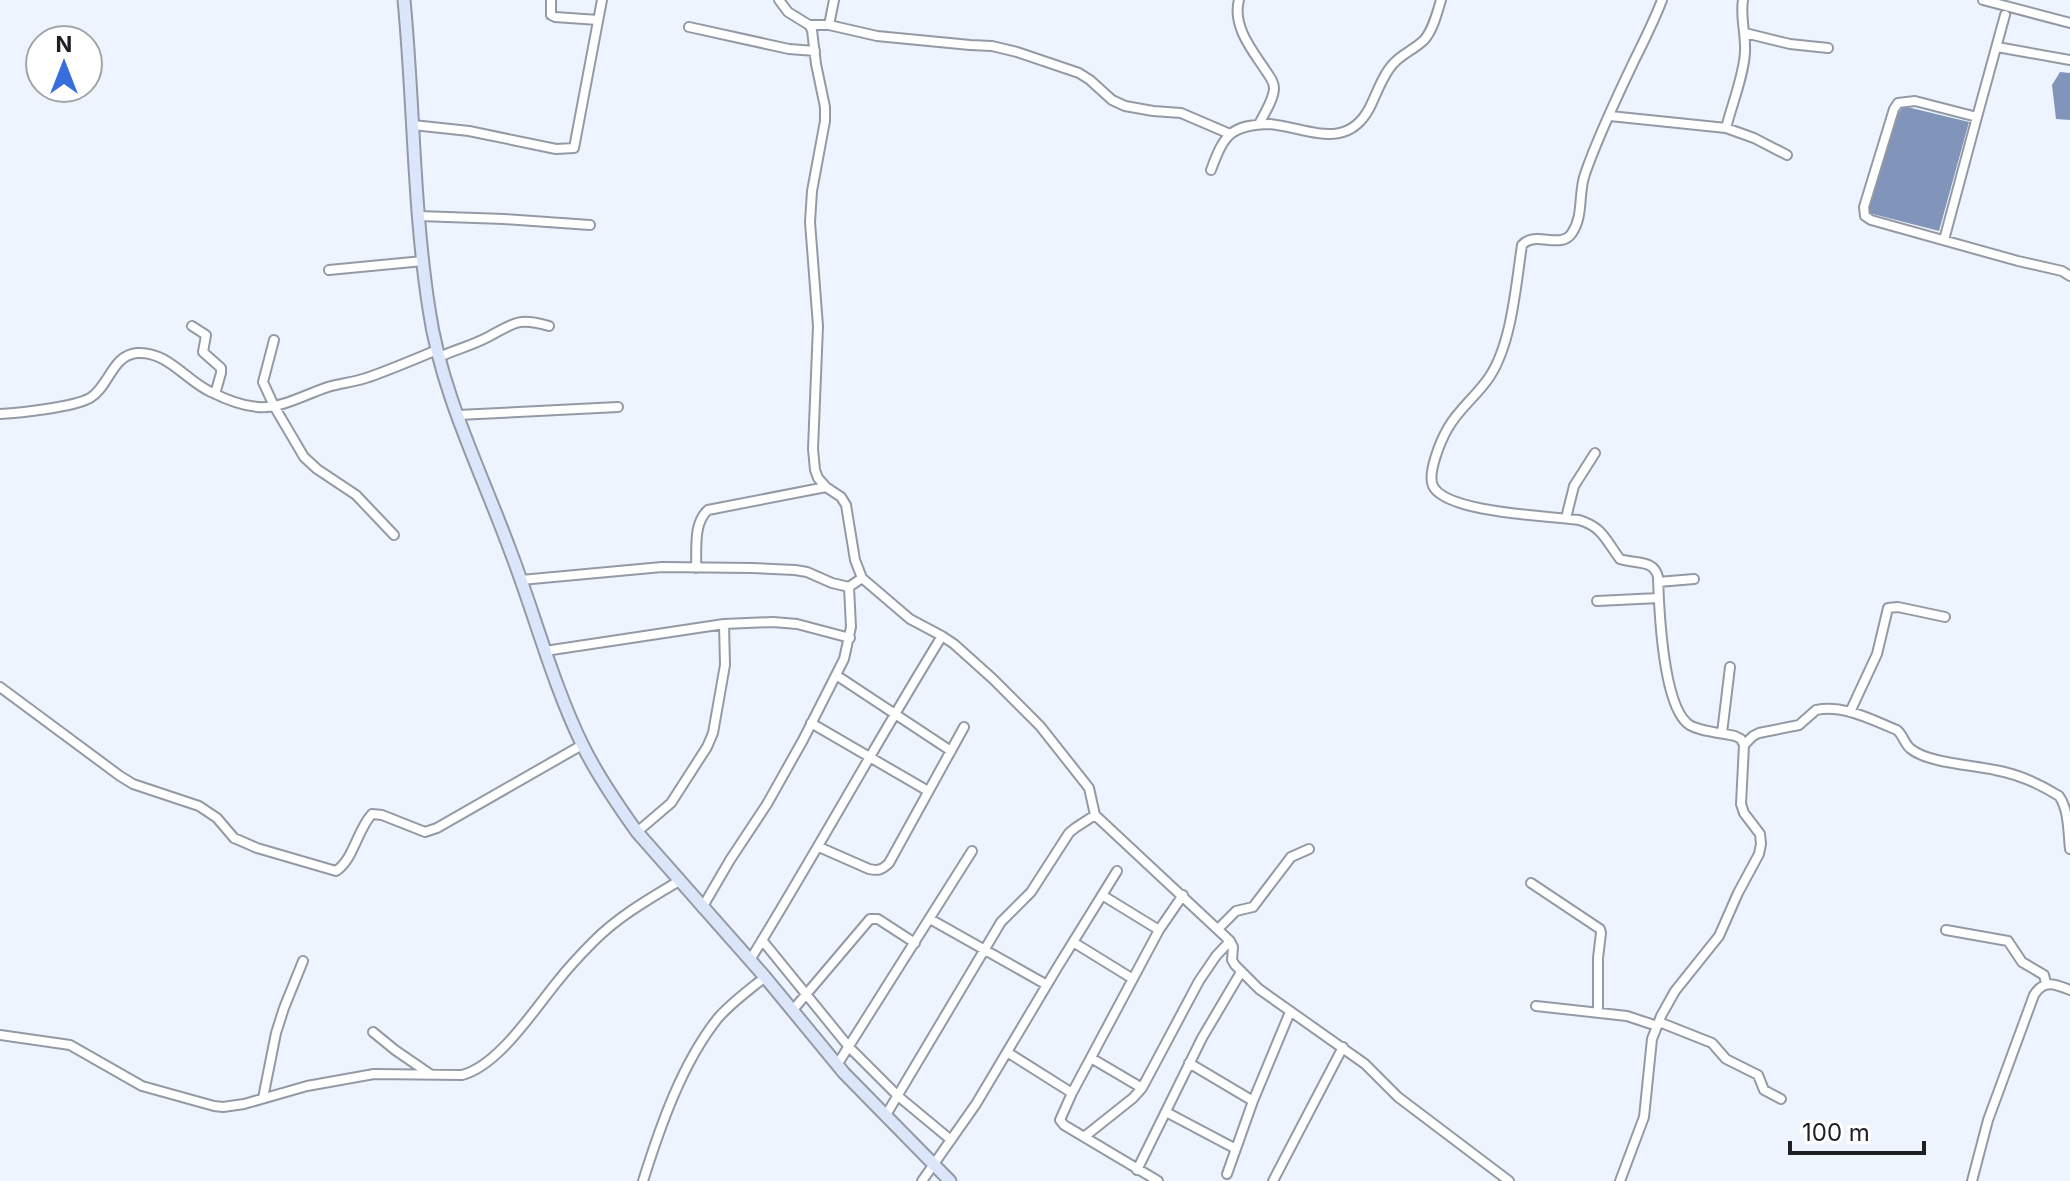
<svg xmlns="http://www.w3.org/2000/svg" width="2070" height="1181" font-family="Inter,sans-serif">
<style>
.water{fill:#8194b9}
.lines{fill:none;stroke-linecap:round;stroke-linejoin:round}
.street-casing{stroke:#949aa5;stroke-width:12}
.secondary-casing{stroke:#949aa5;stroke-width:15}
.street{stroke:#fff;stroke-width:8}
.secondary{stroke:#dbe6fb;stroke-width:11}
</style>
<rect width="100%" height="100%" fill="#eef4fd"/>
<path class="water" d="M2060 72 2070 73V120L2056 119 2052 85Z
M1903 106 1969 122 1939 231 1865 212 1888 130Z"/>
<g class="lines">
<defs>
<path id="street" d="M551 0V15L555 17 598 20
M779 0 788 12 809 25 812 30 816 64 825 107V121L812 191 810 222 818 326 813 449 815 470 818 478 826 487 841 497 846 505 855 560 862 578 910 619 942 636 954 644 993 679 1040 726 1089 788 1095 815 1230 941 1233 947 1232 960 1235 965 1259 989 1365 1064 1398 1097 1509 1181
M1239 0C1232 26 1252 50 1266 71 1269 76 1274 81 1274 88 1274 99 1264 114 1259 124
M1983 0 2070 23
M2005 15 1977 117 1915 101 1898 103 1894 109 1864 207 1865 216 1871 220 2018 261 2062 271 2070 276
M809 25H829L877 36 970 45 992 46 1017 52 1079 73 1090 80 1112 100 1125 106 1153 111 1181 113 1230 134
M829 25 834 0
M689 27 789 49 815 51
M1745 33 1790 44 1828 48
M1997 47 2070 60
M1610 116 1726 128 1754 138 1787 155
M413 125 469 131 556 149 574 148 602 0
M1726 128C1732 104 1744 75 1745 52 1746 34 1740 17 1743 0
M1211 170C1224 135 1230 125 1270 124 1308 128 1347 152 1370 107 1377 93 1383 74 1394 63 1402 54 1415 49 1424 40 1433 30 1437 13 1441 0
M419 216 504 219 590 225
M1944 240 1977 117
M329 270 423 261
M192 326 206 335 203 352 221 368V373L215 394
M274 340 263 382 274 406 304 457 317 469 356 495 394 535
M439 357C455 350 473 345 488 337 515 323 517 317 549 326
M0 414C20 413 74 407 90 398 109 387 112 355 137 353 168 351 186 381 211 392 225 399 242 406 258 407 281 409 306 394 328 387 341 383 356 382 369 377 392 369 415 359 437 350
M458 415 618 407
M1566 518 1574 486 1595 453
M696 568C697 549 693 523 708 510L826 487
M521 580 662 567 752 568 795 570 807 572 832 583 849 587
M1658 582 1694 579
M1597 601 1659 598
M545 651 724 624 773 622 797 624 850 638
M836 675 951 751
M0 687 120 776 133 784 199 806 217 818 234 838 241 841 257 848 336 871C354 859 357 830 372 814L382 815 425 832 437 828 582 745
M1850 712 1877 654 1888 608 1898 607 1945 617
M811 723 928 791
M1722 733 1730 667
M1744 745 1753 736 1759 733 1799 725 1816 710C1843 704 1872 720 1897 730 1904 736 1904 744 1911 749 1928 763 1973 765 1995 770 2017 774 2040 784 2059 796 2069 810 2068 832 2070 849
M637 832 671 803 707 747 713 733 725 665 724 624
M819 847 869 869C878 871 882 870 889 863L964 727
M1531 883 1600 929 1601 933 1598 958V1013
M1102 895 1159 930
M702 908 730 860 767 804 803 740 844 659 851 627 849 587 862 578
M930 919 1047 985
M1218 929 1236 911 1253 907 1291 857 1309 849
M1946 930 2008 941 2022 962 2044 975 2046 983
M762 940 849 1047 898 1096 951 1140
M1073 942 1133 979
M750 960C816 853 876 743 942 636
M1536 1006 1627 1016 1657 1026
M792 1011 870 919H878L915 943
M1659 1022 1712 1043 1726 1059 1758 1075 1764 1090 1781 1099
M373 1032 395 1050 430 1074
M0 1035 70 1045 142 1086 214 1106 223 1107 244 1104 307 1086 374 1074 462 1075C498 1066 534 1010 557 982 568 968 581 954 594 941 619 916 649 899 679 881
M1007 1052 1072 1093
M1091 1058 1142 1088
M1189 1063 1253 1101
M837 1065 972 851
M263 1098 276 1033 284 1008 303 961
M1166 1112 1236 1149
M886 1115 1001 922 1031 892 1069 833 1075 828 1095 815
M1084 1137 1133 1098 1142 1088 1199 981 1216 956 1230 941
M1137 1170 1202 1038 1241 972
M1227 1174 1253 1101 1290 1012
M643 1181C660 1127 682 1063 718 1018 731 1003 749 990 765 977
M922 1181 976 1104 1057 968 1117 871
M1158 1181 1064 1125 1060 1120 1072 1093 1159 930 1183 895
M1273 1181 1343 1047
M1620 1181 1644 1117 1652 1039 1661 1016 1675 991 1719 936 1738 893 1759 854 1761 844 1760 834 1744 813 1741 804 1744 745 1741 739 1735 736C1723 733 1695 731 1687 723 1663 702 1659 610 1658 577 1654 559 1635 564 1620 559 1606 541 1603 527 1579 520 1550 516 1446 513 1433 486 1427 473 1441 440 1448 428 1459 408 1478 395 1490 376 1512 342 1516 284 1522 245 1535 230 1561 250 1572 233 1584 215 1578 193 1585 174 1598 136 1617 97 1634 61 1644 41 1654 21 1662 0
M1972 1181 1988 1120 2034 995C2044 979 2055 984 2070 990"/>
<path id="secondary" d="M404 0C414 103 413 207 429 309 441 393 481 471 510 550 535 615 552 682 582 744 597 775 617 804 637 832L765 977 844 1073 950 1181"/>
</defs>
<use href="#street" class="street-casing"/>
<use href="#secondary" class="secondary-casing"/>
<use href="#street" class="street"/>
<use href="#secondary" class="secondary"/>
</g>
<g transform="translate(64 64)"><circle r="38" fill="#ffffff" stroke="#a5a5a7" stroke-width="2"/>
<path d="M0-6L14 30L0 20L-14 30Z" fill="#376ddd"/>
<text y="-12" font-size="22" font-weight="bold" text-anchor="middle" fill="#1d1f24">N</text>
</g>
<path d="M1790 1141v12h134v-12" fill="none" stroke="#1d1f24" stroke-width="4"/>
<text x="1802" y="1141" font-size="24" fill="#1d1f24" stroke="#ffffff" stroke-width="6" paint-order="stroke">100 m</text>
</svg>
